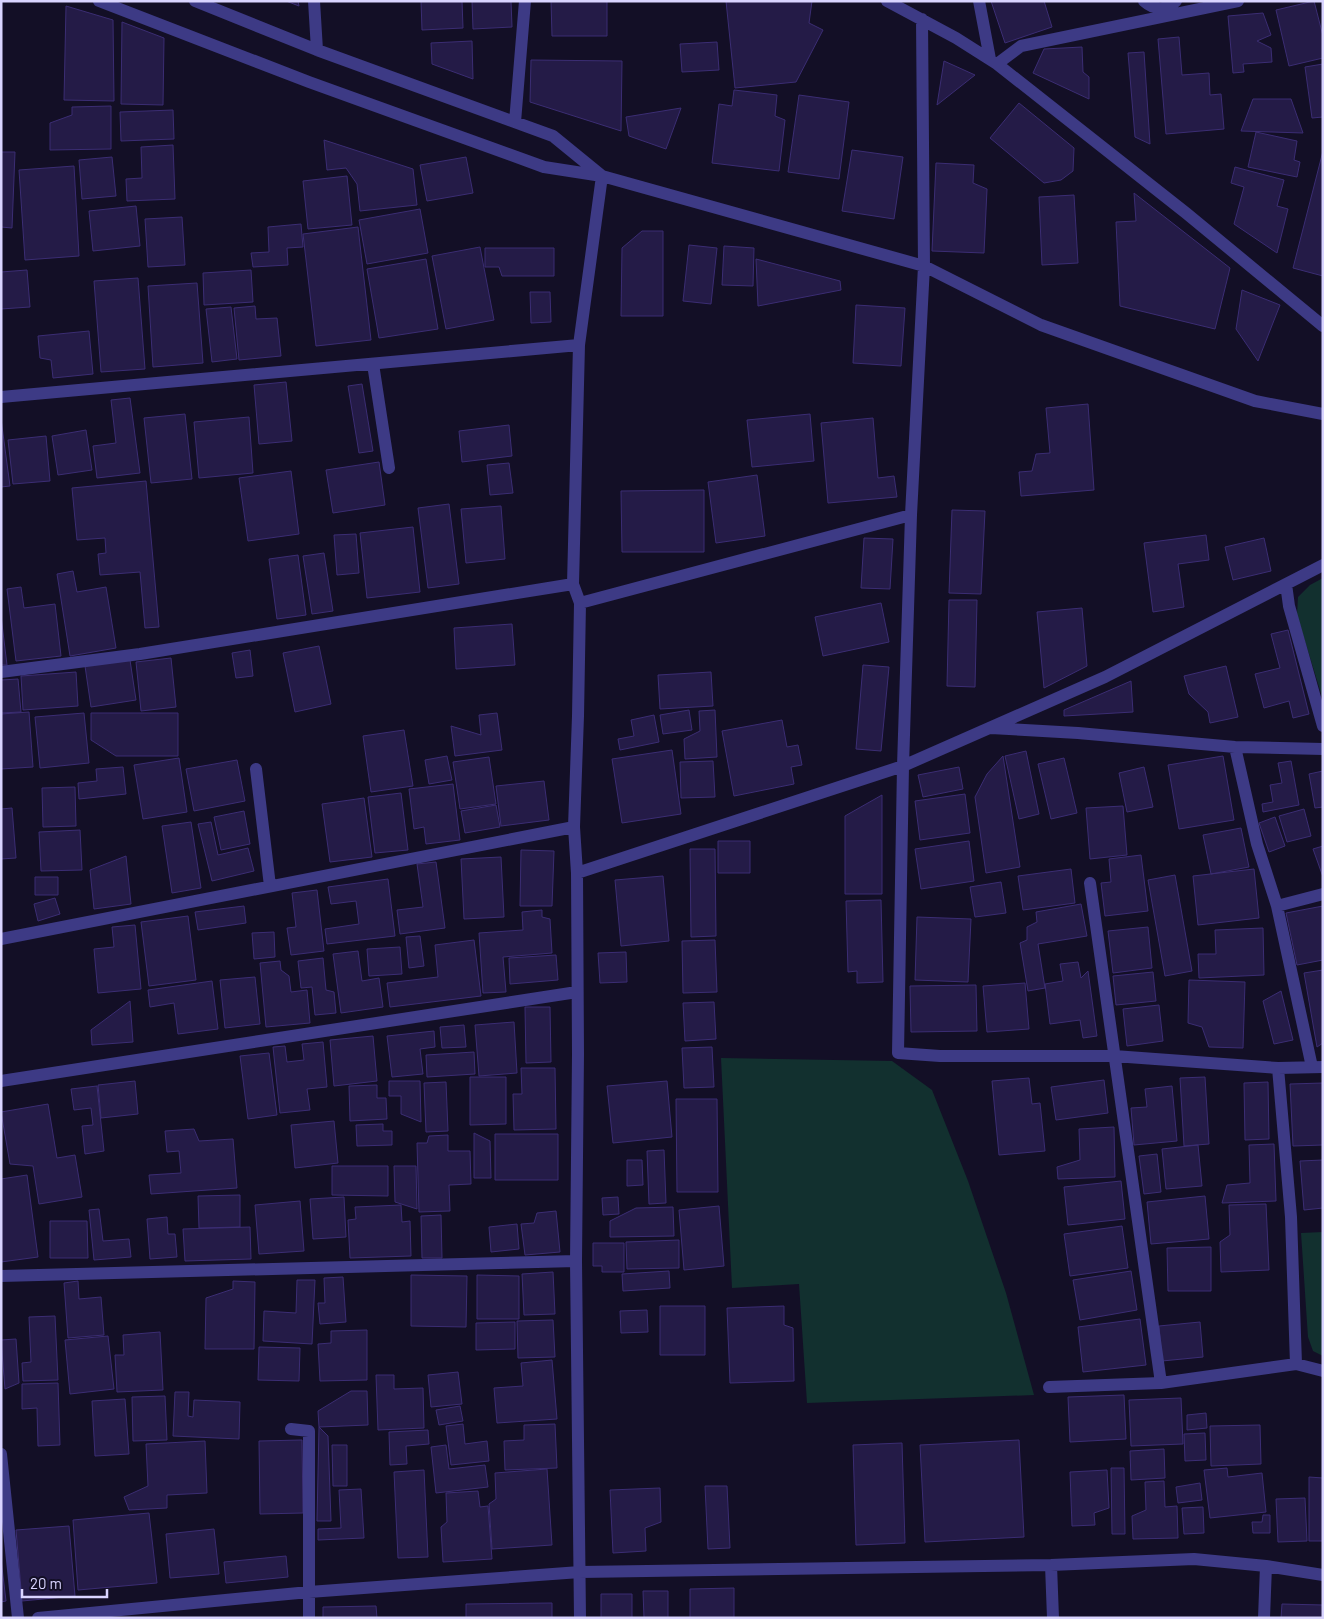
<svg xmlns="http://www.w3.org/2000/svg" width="1324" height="1619" font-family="Barlow,sans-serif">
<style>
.green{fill:#12302f}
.building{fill:#241b47;stroke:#3b2d73}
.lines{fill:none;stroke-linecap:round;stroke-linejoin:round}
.minor{stroke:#3d3a85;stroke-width:12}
</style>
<rect width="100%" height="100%" fill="#130f26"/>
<path class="green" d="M1323 578V700L1297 615 1298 597 1310 585Z
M721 1058 892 1061 932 1090 968 1181 1006 1293 1034 1395 807 1403 799 1284 732 1288Z
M1323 1232V1356L1313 1351 1308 1337 1301 1233Z"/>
<path class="building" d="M286 1H298L299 6Z
M421 1H462L463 28 422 30Z
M472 1H511L512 27 473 29Z
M551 1H607V36H552Z
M726 1H812L809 23 823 30 796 82 735 88Z
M991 1H1044L1052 27 1005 43Z
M1314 1 1323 36V58L1289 66 1276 10Z
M66 6 113 20 114 101 64 100Z
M1263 13 1271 35 1257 41 1271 48 1272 62 1243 64 1244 72 1233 73 1228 16Z
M122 22 164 38 163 105 121 104Z
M1179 37 1182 75 1209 73 1210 95 1221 94 1224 129 1166 134 1158 39Z
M472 41 473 79 432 64 431 43Z
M717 42 719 70 682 72 680 44Z
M1082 47 1083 72 1089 77V99L1033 73 1044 49Z
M1144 52 1150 144 1135 137 1128 53Z
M531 60 622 61 621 131 530 102Z
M944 61 975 75 937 105Z
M1323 64V118V117L1312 118 1305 67Z
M734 90 777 95 775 116 785 120 779 171 712 163 719 104 732 106Z
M799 95 849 102 839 179 788 172Z
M1253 99H1291L1303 133 1241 131Z
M1019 103 1074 148 1073 171 1061 180 1044 183 990 138Z
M111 106V149L50 150V123L72 115V107Z
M681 108 666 149 629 136 626 117Z
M173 110 174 139 121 141 120 112Z
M1256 132 1297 141 1294 160 1300 162 1297 177 1248 167Z
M324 140 413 169 417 205 360 211 357 184 346 168 327 170Z
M173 145 175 199 127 201 126 179 142 178 141 147Z
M852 150 903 157 894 219 842 211Z
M1323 151V276L1293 268Z
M1 152H15L12 228 1 227Z
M112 157 116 196 82 199 79 160Z
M466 157 473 193 427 201 420 165Z
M936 163 974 165 973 183 987 189 984 253 932 251Z
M74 166 79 256 25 260 19 170Z
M1235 167 1284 180 1277 206 1288 209 1277 253 1234 224 1244 187 1231 183Z
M347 176 352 225 308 229 303 181Z
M1134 193 1230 268 1215 329 1120 306 1116 222 1136 221Z
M1074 195 1078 263 1042 265 1039 197Z
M136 206 140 246 93 251 89 211Z
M420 209 428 253 367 264 359 220Z
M182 217 185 265 148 267 145 219Z
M301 224 303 247 287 248 288 265 253 267 251 253 269 252 268 227Z
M358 227 371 340 316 346 303 234Z
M642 231H663V316H621L622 248Z
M689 245 717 248 711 304 683 301Z
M724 246 754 248 753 286 722 285Z
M480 247 494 320 446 329 432 256Z
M485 248H554V276H502L499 267H485Z
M426 259 438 329 379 338 367 269Z
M756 259 840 281 841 290 758 306Z
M27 270 30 307 1 309V272Z
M251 270 253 302 204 305 203 273Z
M138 278 145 369 101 372 94 281Z
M197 283 203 363 153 367 148 286Z
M1242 290 1280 305 1258 361 1236 329Z
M530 292H550L551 322 531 323Z
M856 305 905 308 901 366 853 363Z
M255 306 256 319 277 318 281 356 239 360 234 308Z
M231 307 237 359 212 362 206 309Z
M89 331 93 374 53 378 51 360 40 358 38 336Z
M286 382 292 441 259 444 254 385Z
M362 384 373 451 359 453 348 386Z
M130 398 140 473 97 478 93 446 116 443 111 400Z
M1088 404 1094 490 1021 496 1019 472 1032 471 1036 454 1050 453 1046 408Z
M185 414 192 479 151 483 144 418Z
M810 414 814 461 752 467 747 420Z
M249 417 253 473 199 478 194 422Z
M873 418 878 478 894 476 897 497 828 503 821 423Z
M1 419 10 486 1 487Z
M509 425 512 456 462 462 459 431Z
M86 430 92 470 58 475 52 436Z
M46 436 50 481 13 484 8 440Z
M379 462 385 505 333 513 326 470Z
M509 463 513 493 490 495 487 465Z
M291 471 299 534 248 541 239 478Z
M757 475 765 536 716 543 708 482Z
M146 481 159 627 145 628 140 572 100 575 98 554 106 553 105 538 77 540 72 488Z
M704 490V552H622L621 491Z
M449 504 459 584 428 588 418 508Z
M501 506 505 559 466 563 461 509Z
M952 510 985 511 981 594 949 593Z
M413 527 420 592 367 598 360 533Z
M356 534 359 573 337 575 334 535Z
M1206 535 1209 560 1178 564 1184 607 1153 612 1144 543Z
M864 538 893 539 890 589 861 588Z
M1264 538 1271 571 1233 580 1225 547Z
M324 553 333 611 312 614 303 556Z
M298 555 306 615 277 619 269 559Z
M73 571 77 592 106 587 116 648 70 656 57 574Z
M21 587 24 608 55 604 61 656 16 661 7 589Z
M949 600H977L975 687 947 686Z
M881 603 889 642 823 656 815 617Z
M1082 608 1087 666 1044 688 1037 612Z
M1 616 7 665H1Z
M512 624 515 665 456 669 454 628Z
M1288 630 1309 714 1293 718 1289 701 1264 708 1255 674 1280 668 1271 634Z
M319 646 331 704 295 712 283 653Z
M250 650 253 676 236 678 232 653Z
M171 658 176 707 141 711 136 662Z
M130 660 136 700 91 707 85 666Z
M863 665 889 667 881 751 856 749Z
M1226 666 1238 717 1210 723 1208 712 1189 694 1184 676Z
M76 672 78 706 23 710 21 676Z
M711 672 713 706 660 709 658 675Z
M18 679 21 712 1 713V680Z
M1131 681 1133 712 1064 716V710Z
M689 710 692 730 663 734 660 715Z
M715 710 717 757 685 759 684 739 700 731 699 711Z
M29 712 33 767 1 769V714Z
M84 713 89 763 40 768 35 717Z
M91 713H178V756H116L91 740Z
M497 713 502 750 455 756 451 726 481 735 479 715Z
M654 715 659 742 620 750 618 739 634 736 631 720Z
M782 720 787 747 798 745 802 765 791 767 794 784 734 796 722 731Z
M404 730 413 786 371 792 363 736Z
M672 750 681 814 622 823 612 759Z
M1026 751 1039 814 1019 819 1005 756Z
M447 756 452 780 429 784 425 760Z
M1003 756 1020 867 986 873 975 797 987 774Z
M1223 756 1234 820 1179 829 1168 765Z
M489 757 496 804 460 809 453 762Z
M179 758 187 812 143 819 134 765Z
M1064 758 1077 813 1051 819 1038 764Z
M237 760 245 801 194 811 186 769Z
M713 761 715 797 681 798 680 762Z
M1291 761 1299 805 1263 812 1262 804 1273 802 1270 785 1282 783 1278 763Z
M123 767 126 794 79 799 78 783 97 781 96 769Z
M959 767 963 789 923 797 918 775Z
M1144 767 1153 807 1127 812 1119 773Z
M1323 771V807L1315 808 1309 774Z
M544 781 549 820 501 826 496 786Z
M453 784 460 840 426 844 424 827 414 829 409 789Z
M75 787 76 826 43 827 42 788Z
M401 793 408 850 375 853 368 797Z
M965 794 970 833 920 840 915 801Z
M882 795V894H845V816Z
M364 798 372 857 330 862 322 804Z
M496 805 500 827 465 833 461 811Z
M1123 806 1127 855 1090 859 1086 808Z
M12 808 16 858 1 859V809Z
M1304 809 1311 836 1287 842 1279 816Z
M244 811 250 844 221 850 214 817Z
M1275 817 1285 846 1269 852 1259 823Z
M191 822 201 888 172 893 162 826Z
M211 822 218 855 248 848 254 871 212 881 198 824Z
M1241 828 1249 867 1211 874 1203 835Z
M80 830 82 870 41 871 39 832Z
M718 841H750V873H718Z
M969 841 974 881 921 889 915 849Z
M1323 846V877L1313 849Z
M690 849H715L716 936 691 937Z
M521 850 554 851 552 906H520Z
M1141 855 1148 911 1105 916 1101 883 1111 882 1109 859Z
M126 856 131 904 94 909 90 870Z
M501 857 504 917 464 919 461 859Z
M436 862 445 928 400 934 397 910 423 907 417 864Z
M1071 869 1075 903 1023 910 1018 876Z
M1254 869 1259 918 1198 925 1193 876Z
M1175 875 1192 971 1165 976 1148 880Z
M663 876 669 941 621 946 615 880Z
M35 877H58V895H35Z
M388 879 395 936 327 944 325 929 359 924 356 901 331 904 328 887Z
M1001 882 1006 913 975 917 970 887Z
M317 890 324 951 291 955 287 928 296 927 292 893Z
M55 898 60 914 38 921 34 904Z
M881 900 883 982 857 983V971L848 972 846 901Z
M1081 904 1087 936 1038 944 1045 988 1028 991 1020 943 1027 940V927L1037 922 1036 912Z
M244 906 246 923 198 930 195 912Z
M1323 906V960L1297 965 1286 913Z
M542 910V917L550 919 552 953 503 957 506 992 483 993 479 933 523 930 522 912Z
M188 916 196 980 149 986 141 922Z
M917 917 971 919 968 982 915 980Z
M135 925 141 989 98 993 94 949 114 947 112 927Z
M1148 927 1152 968 1113 973 1108 931Z
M1263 928 1264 975 1199 978 1198 954H1216L1215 930Z
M274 932 275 957 254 959 252 933Z
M420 936 424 966 409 968 406 937Z
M474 940 481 996 390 1007 387 983 438 977 435 945Z
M715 940 717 992 683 993 682 941Z
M400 947 402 974 369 976 367 949Z
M358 951 362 981 379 978 383 1007 341 1013 333 954Z
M626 952 627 982 600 983 598 953Z
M556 955 558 980 510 984 509 958Z
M323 958 326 990 334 992 336 1013 315 1015 312 987 301 988 298 961Z
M280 961 281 970 289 976 291 992 307 990 310 1023 266 1027 260 963Z
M1078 962 1081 978 1088 971 1097 1036 1083 1038 1080 1020 1050 1024 1045 984 1063 981 1060 964Z
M1323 970V1043L1317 1047 1304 973Z
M1153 972 1156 1001 1116 1005 1113 976Z
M255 977 260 1024 225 1028 220 980Z
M1189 980 1245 982 1243 1048 1209 1047 1202 1027 1188 1023Z
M212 981 218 1029 178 1034 174 1003 150 1007 148 990Z
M1025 983 1029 1029 987 1032 983 986Z
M976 985 977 1031 911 1032 910 986Z
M1281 991 1293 1040 1274 1044 1263 1001Z
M130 1001 133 1042 92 1045 91 1030Z
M714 1002 716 1039 685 1041 683 1003Z
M1159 1005 1163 1041 1127 1046 1123 1009Z
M525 1007H550L551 1062 526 1063Z
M514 1022 517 1073 479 1076 475 1025Z
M464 1025 466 1047 442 1048 440 1027Z
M434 1031 435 1047 420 1049 423 1074 392 1077 387 1036Z
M373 1036 377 1081 334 1086 330 1040Z
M323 1042 327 1087 307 1089 310 1110 280 1113 273 1047 285 1046 287 1062 304 1060 302 1044Z
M712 1047 714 1087 684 1088 682 1048Z
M474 1052 475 1074 427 1077 426 1055Z
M269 1053 277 1115 248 1119 240 1056Z
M521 1068H555L556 1129 514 1130 513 1094H522Z
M470 1077H506V1124L470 1125Z
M1205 1077 1209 1144 1184 1146 1180 1078Z
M1029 1078 1032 1104 1040 1103 1045 1151 999 1155 992 1081Z
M1104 1080 1108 1113 1056 1120 1051 1087Z
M135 1081 138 1114 101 1118 98 1085Z
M389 1081H420L421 1122 401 1114V1096H389Z
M667 1081 672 1137 613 1143 607 1086Z
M446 1082 448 1131 426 1132 424 1083Z
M1268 1082 1269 1139 1245 1140 1244 1083Z
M1323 1083V1145L1293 1146 1290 1084Z
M377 1085V1098H386L387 1119 350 1121 349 1086Z
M97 1086 104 1151 85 1154 82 1126 93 1125 91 1108 74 1110 71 1089Z
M1172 1086 1177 1141 1134 1145 1131 1108 1147 1107 1145 1089Z
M676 1099H717L718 1192H677Z
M48 1104 57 1158 75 1155 82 1197 39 1204 33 1166 10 1164 1 1112Z
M334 1121 338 1163 295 1168 291 1125Z
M383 1124V1131H392V1145L357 1146 356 1125Z
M1114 1127 1115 1177 1058 1179 1057 1167 1080 1160 1079 1129Z
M194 1129 199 1141 233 1139 237 1188 151 1194 149 1175 181 1173 179 1151 167 1152 165 1131Z
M474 1133 490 1141 491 1178H474Z
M495 1134H558V1180H495Z
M448 1135V1151H470L471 1184 449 1185 450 1211 419 1212 417 1143H427L429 1136Z
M1274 1144 1276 1201 1222 1203 1227 1185 1250 1183 1249 1145Z
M1198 1145 1202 1186 1166 1189 1162 1149Z
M664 1150 666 1203 649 1204 647 1151Z
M1157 1154 1161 1192 1144 1194 1139 1156Z
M627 1160H642L643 1185 627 1186Z
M1323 1160V1208L1304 1210 1300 1161Z
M332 1166H388V1196L332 1195Z
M394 1166H416L417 1209 395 1202Z
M27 1175 38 1257 1 1262V1179Z
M1121 1181 1125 1219 1068 1225 1064 1187Z
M240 1195V1227L199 1228 198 1196Z
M1205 1196 1209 1239 1151 1244 1147 1202Z
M344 1197 346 1237 313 1239 310 1199Z
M618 1197 619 1214 603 1215 602 1198Z
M300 1201 304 1251 259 1254 255 1205Z
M1266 1204 1269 1270 1221 1272 1220 1242 1230 1235 1229 1205Z
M401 1205 402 1222 410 1221 411 1256 350 1258 348 1220 356 1219 355 1207Z
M719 1206 724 1266 684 1270 679 1210Z
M673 1207 674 1236 610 1237V1221L636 1208Z
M99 1209 103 1241 129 1239 131 1257 94 1260 89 1210Z
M556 1211 560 1252 525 1255 521 1224 534 1223 537 1213Z
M441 1215 442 1258H422L421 1216Z
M167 1217 168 1234H175L177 1257 150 1259 147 1219Z
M50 1221H87L88 1258H50Z
M517 1224 519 1249 491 1252 489 1227Z
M1122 1226 1128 1268 1070 1276 1064 1234Z
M250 1227 251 1259 185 1261 183 1229Z
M679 1240V1268L627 1269 626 1242Z
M593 1243H624V1272H602V1266H593Z
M1211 1247V1291H1168L1167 1248Z
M669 1271 670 1288 623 1291 622 1274Z
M1131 1271 1137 1310 1080 1320 1073 1280Z
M553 1272 555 1314 524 1315 522 1274Z
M411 1275 467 1276 466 1327 411 1326Z
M477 1275 519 1276V1319H477Z
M343 1277 346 1322 320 1324 318 1303H325L324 1278Z
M297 1280H315L312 1344 263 1341 264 1311 296 1313Z
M78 1281 79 1299 101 1297 104 1335 68 1338 64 1283Z
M233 1281 255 1282 254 1349H205L206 1298 233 1289Z
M660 1306H705V1355H660Z
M784 1306V1325L793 1328 794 1381 730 1383 727 1308Z
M647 1310 648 1332 621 1333 620 1311Z
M55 1316 58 1380 23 1381 22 1363 31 1362 29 1317Z
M1140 1319 1146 1365 1083 1372 1078 1327Z
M553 1320 555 1357 518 1358 517 1321Z
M515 1322V1349L476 1350V1323Z
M1200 1322 1203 1357 1162 1361 1159 1326Z
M367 1330V1380L320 1381 318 1344 331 1343V1331Z
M160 1332 163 1390 117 1392 115 1355H124L123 1335Z
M108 1336 114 1389 70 1394 65 1340Z
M16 1339 19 1383 5 1389 1 1340Z
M259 1347 300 1348 299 1381 258 1380Z
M552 1360 557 1419 497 1423 494 1388 523 1386 521 1363Z
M458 1372 462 1404 431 1407 428 1375Z
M376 1375H394V1389L423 1388 424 1428 378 1430Z
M58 1383 60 1445 38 1446 37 1408 22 1409V1384Z
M351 1391H367L368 1425 319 1427 318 1411Z
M175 1392H189L188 1416 193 1417 194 1400 240 1402 239 1439 173 1436Z
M1124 1395 1126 1439 1070 1442 1068 1397Z
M165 1396 167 1440 133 1441 132 1397Z
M1181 1398 1183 1444 1131 1446 1129 1400Z
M125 1399 129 1454 95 1456 92 1401Z
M460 1406 463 1421 439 1425 436 1410Z
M1206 1413 1207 1428 1187 1430V1415Z
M463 1424 465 1444 487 1441 489 1461 451 1465 446 1426Z
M555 1424 557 1468 505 1470 504 1441 524 1440V1425Z
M1260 1425 1261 1464 1211 1466 1210 1426Z
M319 1427 328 1436 331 1521H317Z
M428 1430 429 1444 406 1446 407 1464 390 1465 389 1432Z
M1205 1433 1206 1460 1185 1461 1184 1434Z
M302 1440 303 1513 260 1514 259 1441Z
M1019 1440 1024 1537 925 1542 920 1445Z
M205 1441 207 1493 167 1495V1508L129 1510 124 1497 148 1486 146 1444Z
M902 1443 905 1543 856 1545 853 1445Z
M332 1445H347V1486H333Z
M446 1445 449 1469 485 1465 488 1487 436 1493 431 1447Z
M1164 1449 1165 1478 1131 1480 1130 1451Z
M1111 1468H1124L1125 1534H1112Z
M1227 1468 1228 1477 1262 1473 1266 1512 1210 1518 1204 1470Z
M547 1469 552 1545 492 1549 489 1504 496 1499 495 1473Z
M424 1470 428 1557 398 1558 394 1472Z
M1107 1470 1109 1508 1094 1513 1095 1525 1072 1526 1070 1472Z
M1309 1477 1323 1478V1541H1309Z
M1164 1481 1165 1507 1177 1506 1178 1538 1133 1539 1132 1516 1146 1510 1145 1482Z
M1200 1483 1202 1500 1178 1503 1176 1487Z
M705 1486H727L730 1548 708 1549Z
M660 1488 661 1522 645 1528 646 1551 613 1553 610 1490Z
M361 1489 364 1538 318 1540V1529L341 1528 339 1490Z
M478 1491 480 1507 488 1506 492 1559 443 1562 441 1527 447 1522 446 1493Z
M1305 1498 1307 1541 1278 1542 1276 1499Z
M1203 1507 1204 1533 1184 1534 1182 1508Z
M149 1513 157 1583 78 1590 73 1520Z
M1263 1515H1270V1533H1253L1252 1522H1262Z
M69 1526 75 1596 22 1601 16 1530Z
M214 1529 219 1574 170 1578 166 1534Z
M286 1556 288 1577 226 1583 224 1562Z
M1 1559 6 1601 1 1602Z
M734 1588V1618H690V1589Z
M643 1591H668V1618H644Z
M601 1594H632V1618H601Z
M552 1603V1618H466V1604Z
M1282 1604 1323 1605V1618H1281Z
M376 1606 377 1618H323V1607Z"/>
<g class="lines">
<path class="minor" d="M99 1 309 82 544 167 602 176 924 266 1041 325 1255 401 1323 414
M195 1 317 50 553 136 602 176
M314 1 317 50
M887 1 956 38 997 64 1186 213 1323 326
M979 1 990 59
M1144 1C1154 10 1166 11 1176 1
M922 19 924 266 911 515 903 766 898 1053 940 1056H1114L1278 1068 1323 1067
M997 64 1021 46 1238 1
M515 122 525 1
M373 364 389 468
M1 397 579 345
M1286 584 1289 606 1323 726
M580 603 911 515
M1 672 140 654 573 584
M991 728 1078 733 1235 747 1323 749
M1235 747 1257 844 1277 906 1312 1067
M256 769 270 886
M577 873 903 766 1105 677 1323 565
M1090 883 1161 1383
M1277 906 1323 894
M1 939 574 827
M1278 1068 1291 1217 1296 1364
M1 1081 577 992
M1 1276 576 1261
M1049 1387 1161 1383 1296 1364 1323 1371
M291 1429 309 1431V1618
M1 1454 18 1618
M1051 1565 1053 1618
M38 1618 309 1592 580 1572 1051 1565 1194 1559 1266 1566 1323 1575
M580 1618 576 1261 578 1054 577 873 574 827 578 716 580 603 573 584 579 345 602 176
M1264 1618 1266 1566"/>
</g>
<rect width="1324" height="1619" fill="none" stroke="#d9d4ff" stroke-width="5"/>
<path d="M22 1589v8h85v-8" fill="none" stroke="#d9d4ff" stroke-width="2.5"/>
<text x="30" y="1589" font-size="15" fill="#d9d4ff" stroke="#130f26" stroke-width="4" paint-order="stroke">20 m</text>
</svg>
